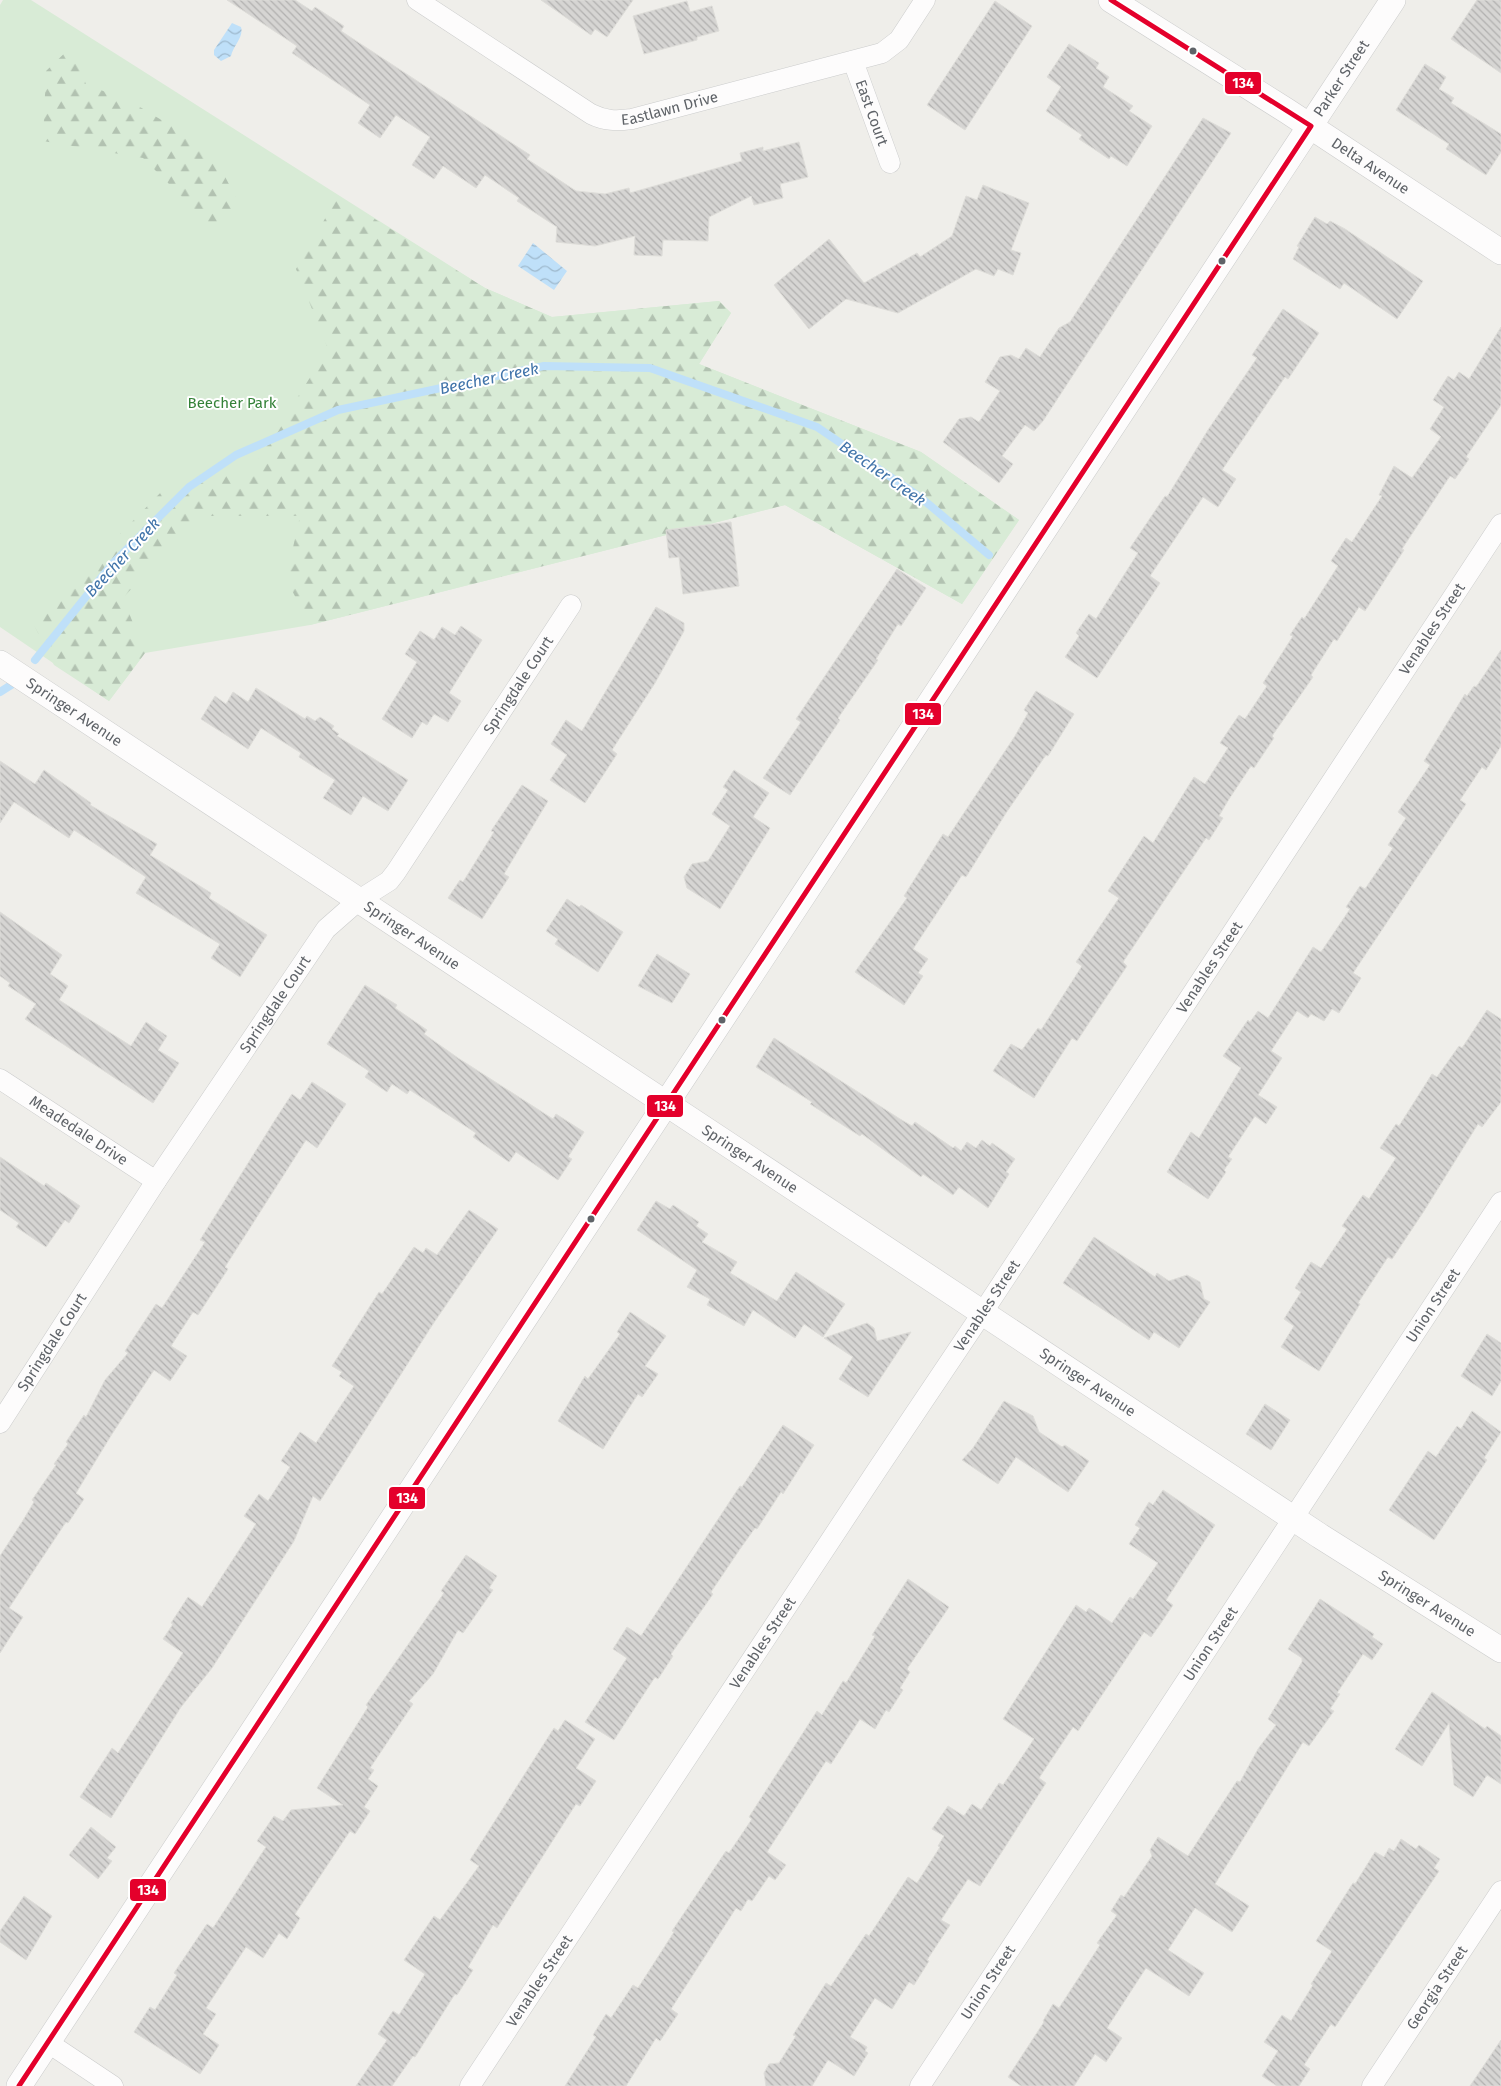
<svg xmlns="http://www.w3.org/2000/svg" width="1501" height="2086" font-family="'Fira Sans',sans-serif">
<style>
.green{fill:#d8ebd6}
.forest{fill:url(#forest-firs)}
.water{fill:url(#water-waves)}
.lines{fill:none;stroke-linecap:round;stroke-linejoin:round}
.stream{stroke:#bfe0f9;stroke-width:8}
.building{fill:url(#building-back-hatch);stroke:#deddd9}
.minor-casing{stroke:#cbcccc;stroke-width:21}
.tertiary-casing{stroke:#cbcccc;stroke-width:26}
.minor{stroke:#fdfcfc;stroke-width:20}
.tertiary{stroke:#fdfcfc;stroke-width:25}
.bus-1-casing{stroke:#fff;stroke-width:9}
.bus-1{stroke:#e4002b;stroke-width:5}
.bus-dot{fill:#5f6368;stroke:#fff;stroke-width:2}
.labels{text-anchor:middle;stroke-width:4;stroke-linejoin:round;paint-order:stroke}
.street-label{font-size:15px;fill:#5f6368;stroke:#fff}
.park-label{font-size:15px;fill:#348238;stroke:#fff}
.water-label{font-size:16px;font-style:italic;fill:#4174aa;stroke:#fff}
.line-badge{stroke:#fff;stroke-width:2}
.badge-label{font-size:14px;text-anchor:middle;font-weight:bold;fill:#fff}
</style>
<defs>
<pattern id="forest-firs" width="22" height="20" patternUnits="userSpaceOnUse" patternTransform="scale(1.25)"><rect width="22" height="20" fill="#d8ebd6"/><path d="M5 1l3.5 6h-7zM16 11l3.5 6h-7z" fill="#b2c2b1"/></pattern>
<pattern id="water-waves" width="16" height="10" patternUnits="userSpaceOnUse" patternTransform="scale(1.25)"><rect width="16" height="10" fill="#bfe0f9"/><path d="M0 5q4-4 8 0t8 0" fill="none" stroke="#9eb9cd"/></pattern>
<pattern id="building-back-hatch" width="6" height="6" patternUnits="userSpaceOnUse" patternTransform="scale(1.25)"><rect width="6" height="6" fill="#d6d5d3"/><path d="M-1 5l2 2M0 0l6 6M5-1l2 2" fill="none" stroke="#b1b0af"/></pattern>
</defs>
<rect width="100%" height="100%" fill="#efeeea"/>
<path class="green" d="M3 0H31L485 288 552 317 719 301 731 313 699 364 921 452 1019 520 962 604 785 505 310 625 145 653 109 701 0 627V5Z"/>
<path class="forest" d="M71 47 86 84 135 104 211 150 242 209 216 231 143 158 43 141 46 71Z
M338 196 485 288 552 317 719 301 731 313 699 364 921 452 1019 520 962 604 785 505 310 625 286 579 300 516H198L123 598 145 653 109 701 54 665 33 623 167 486 251 471 328 349 296 269Z"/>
<path class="water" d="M232 23 241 27C244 37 233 46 231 56L221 61 214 55V50Z
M533 243 567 271 554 290 518 266Z"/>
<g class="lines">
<path class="stream" d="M35 660 113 563 189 487 236 455 338 410 544 366 650 368 817 427 920 497 989 555
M0 692 19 680"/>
</g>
<path class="building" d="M227 0H295L312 11 315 7 344 26 341 31 530 155 527 159 576 191 605 194 629 188 630 193 742 161 740 153 763 147V151L799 142 808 177 780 184 783 198 754 205 751 196 709 217 708 241 663 240 662 256 634 255 635 236 595 246 556 242 557 227 517 201 519 198 485 175 476 188 443 166 434 179 412 165 430 137 396 115 380 138 358 123 370 105 292 53 297 46Z
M541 0H633L607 37 595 29 591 35Z
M1477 0H1501V73L1451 39Z
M687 1 690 12 712 6 719 31 697 37V40L644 54 633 16Z
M995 1 1032 26 965 130 927 105Z
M1069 44 1099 63 1096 68 1109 77 1103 87 1133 106 1129 111 1152 126 1127 166 1111 156 1109 159 1079 139 1082 135 1046 111 1061 87 1047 77Z
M1425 64 1446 77 1439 89 1454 98 1451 103 1501 134V152L1486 175 1446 149 1449 144 1396 110Z
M1203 118 1231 133 1043 421 1034 431 1025 425 1002 456 1013 464 999 483 943 442 959 419 971 417 979 422 1000 391 985 382 1000 357 1011 355 1019 359 1026 348 1040 357 1059 328 1070 322Z
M983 185 1029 203 1011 250 1021 253 1013 275 998 269 994 276 976 269 898 313 846 299 809 329 774 285 829 239 864 283 917 253 920 257 952 236 966 196 977 200Z
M1315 217 1327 224 1330 221 1345 229 1423 281 1397 319 1344 283 1340 289 1293 259 1299 247 1297 246Z
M1283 309 1319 333 1288 379 1285 377 1222 470 1236 479 1218 507 1203 497 1150 576 1160 583 1097 678 1065 657 1079 636 1076 633 1089 614 1096 619 1138 553 1130 548 1165 496 1167 497 1208 430 1257 358 1252 355Z
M1501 327V405L1466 457 1469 459 1455 479 1450 476 1402 549 1404 550 1365 611 1359 607 1337 641 1334 639 1311 675 1313 677 1272 736 1274 738 1254 768 1251 766 1229 799 1219 816 1223 818 1209 840 1206 838 1123 962 1127 966 1077 1041 1072 1038 1034 1098 993 1071 1011 1044 1022 1050 1038 1028 1041 1030 1082 966 1076 962 1119 898 1108 891 1144 836 1153 843 1194 777 1205 784 1228 748 1220 743 1239 715 1245 719 1267 686 1263 683 1293 636 1290 635 1302 617 1304 619 1338 566 1331 561 1346 538 1352 542 1382 496 1379 495 1394 466 1412 478 1441 437 1430 429 1444 407 1433 400 1448 376 1454 380 1459 372 1469 379Z
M731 522 739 586 683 594 679 557 669 558 666 530Z
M897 569 926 588 901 626 898 624 876 659 878 660 838 718 840 720 790 795 763 778 801 722 796 719Z
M656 607 684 623V631L655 683 612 750 617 754 585 803 550 780 567 755 551 744 566 720 582 731Z
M461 626 482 640 449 693 461 701 448 722 434 714 427 725 422 722 412 738 382 719 417 662 405 654 420 631 434 640 442 627 455 635Z
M1501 650V746L1486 770 1482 767 1460 800 1466 804 1353 973 1361 978 1339 1013 1332 1009 1324 1021 1311 1014 1308 1018 1297 1011 1271 1051 1282 1058 1258 1095 1277 1107 1266 1124 1255 1116 1228 1157 1232 1159 1224 1170 1226 1172 1208 1199 1167 1172 1191 1132 1199 1138 1241 1068 1223 1056 1248 1020 1250 1022 1258 1011 1268 1018 1313 947 1321 952 1350 909 1346 907 1360 886 1365 889 1393 848 1388 845 1406 818 1398 812 1430 765 1424 761 1465 694 1467 696 1474 686 1476 687Z
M256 688 305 719 307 716 315 721 320 717 334 726 332 729 339 734 337 736 408 780 388 811 363 796 351 815 323 798 335 780 299 757 301 753 261 728 248 749 201 719 215 696 226 704 233 692 248 702Z
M1036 691 1074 714 1048 756 1046 755 1006 813 966 877 962 875 913 949 928 959 918 973 923 976 904 1005 855 972 907 898 904 896 943 834 948 837 1015 736 1028 713 1024 710Z
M0 761 35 784 44 770 91 803 90 805 157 844 150 855 211 893 209 898 267 935 240 977 211 958 220 944 136 893 146 877 74 830 69 838 14 802 0 823Z
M734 770 769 793 753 817 770 828 720 909 687 888 684 877 692 864 708 861 730 826 712 814 728 790 723 787Z
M522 785 548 801 504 874 509 877 482 919 448 898 460 880 463 882 494 832 491 831Z
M567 899 579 907 581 905 623 932 598 972 555 944 558 939 546 931Z
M0 912 62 955 50 974 68 986 59 1000 131 1046 146 1022 167 1036 158 1050 179 1063 153 1103 25 1019 36 1004 8 986 10 983 0 976Z
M657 954 690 974 672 1003 638 986Z
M365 985 397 1005 395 1008 427 1030 424 1034 458 1058 553 1119 556 1114 584 1132 568 1157 572 1159 558 1180 516 1152 509 1162 473 1137 476 1133 410 1090 407 1094 392 1084 387 1092 365 1077 369 1071 327 1044Z
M1487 1010 1501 1019V1102L1482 1127 1478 1124 1424 1211 1392 1259 1388 1257 1358 1303 1360 1304 1319 1371 1281 1347 1294 1326 1284 1319 1301 1292 1295 1288 1311 1262 1321 1268 1347 1229 1342 1226 1363 1195 1369 1199 1396 1158 1380 1148 1396 1124 1399 1126 1432 1074 1437 1077 1459 1046 1462 1048Z
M774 1038 900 1119 912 1126 915 1122 953 1148 955 1146 961 1151 967 1142 976 1148 982 1140 990 1146 992 1143 1015 1159 1006 1172 1009 1174 988 1208 959 1187 953 1195 923 1174 921 1177 862 1134 860 1136 810 1104 812 1102 756 1067Z
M312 1082 346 1104 317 1148 306 1140 225 1267 228 1269 198 1315 193 1312 171 1346 187 1356 170 1381 154 1370 112 1434 76 1493 84 1499 68 1523 66 1522 9 1608 23 1617 0 1653V1556L22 1522 34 1502 32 1500 56 1465 54 1464 68 1444 66 1442 84 1415 86 1417 105 1380 128 1353 125 1351 156 1304 162 1308 205 1242 200 1240 275 1120 292 1094 300 1100Z
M0 1157 44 1186 46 1183 80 1206 69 1223 65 1220 46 1247 16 1227 19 1223 0 1210Z
M656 1201 670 1209 673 1205 699 1222 696 1226 708 1234 702 1242 737 1262 730 1273 777 1301 796 1272 845 1304 823 1337 804 1324 795 1338 753 1310 744 1326 707 1305 710 1299 687 1287 697 1270 637 1230Z
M469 1210 498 1229 433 1324 320 1501 313 1496 294 1541 212 1668 181 1707 111 1818 80 1797 112 1748 118 1753 183 1653 163 1639 173 1624 171 1623 188 1597 202 1607 256 1524 244 1516 259 1494 268 1501 290 1467 281 1461 300 1432 316 1443 354 1386 339 1376 342 1372 332 1366 379 1292 382 1294 414 1247 423 1253 426 1248 437 1255Z
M1094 1237 1155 1277 1157 1273 1169 1281 1187 1275 1200 1282 1204 1299 1210 1302 1179 1348 1154 1332 1149 1340 1063 1283Z
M630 1312 666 1336 645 1366 658 1374 642 1397 638 1394 603 1449 558 1421 585 1376 588 1379 620 1334 617 1332Z
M867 1323 874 1328 877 1341 911 1332 868 1397 839 1379 853 1357 824 1338Z
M1487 1334 1501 1343V1381L1492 1396 1461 1376Z
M1004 1401 1033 1416 1039 1432 1062 1447 1065 1445 1089 1461 1068 1492 1016 1457 998 1484 962 1460 973 1448Z
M1265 1404 1290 1420 1271 1450 1246 1434Z
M1472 1411 1501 1432 1484 1458 1487 1460 1434 1540 1389 1510 1428 1451 1436 1457 1457 1426 1461 1429Z
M783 1425 814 1445 783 1494 781 1492 757 1529 755 1528 740 1549 711 1592 713 1594 671 1654 673 1656 658 1679 655 1677 614 1740 585 1722 627 1658 613 1649 627 1627 641 1636 740 1486 742 1487Z
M1163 1490 1215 1525 1166 1600 1173 1605 1159 1626 1151 1637 1144 1632 1078 1731 1073 1727 1039 1778 1046 1783 980 1886 968 1879 941 1920 950 1925 927 1960 929 1961 914 1985 909 1982 892 2009 875 1998 850 2037 867 2047 865 2051 868 2053 854 2076 828 2060 812 2086H766L764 2073 769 2064 779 2063 796 2036 793 2035 826 1983 831 1986 866 1934 869 1936 908 1877 917 1883 940 1847 938 1846 944 1836 932 1829 948 1806 964 1816 972 1804 981 1810 999 1783 1003 1785 1034 1739 1003 1719 1076 1605 1086 1612 1089 1608 1112 1623 1130 1597 1133 1599 1158 1563 1129 1544 1140 1528 1135 1525 1149 1502 1153 1505Z
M466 1555 497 1576 489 1588 493 1590 463 1633 458 1630 433 1674 409 1701 413 1704 370 1768 374 1770 368 1779 378 1786 364 1807 370 1811 355 1834 350 1831 295 1914 300 1918 287 1939 279 1933 263 1958 246 1947 206 2008 216 2014 203 2034 219 2045 200 2074 134 2032 150 2007 155 2010 177 1975 174 1973 207 1924 213 1928 260 1856 266 1847 257 1841 274 1816 283 1821 291 1810 343 1805 317 1788 368 1707 366 1705 444 1593 441 1591Z
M908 1579 949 1607 907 1669 910 1672 900 1688 903 1690 889 1712 886 1710 875 1729 860 1719 831 1764 826 1761 767 1852 786 1865 775 1880 769 1876 752 1901 748 1899 741 1911 736 1908 671 2009 678 2014 660 2041 656 2038 626 2086H565L596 2037 593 2035 606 2014 611 2018 633 1985 638 1988 674 1932 672 1931 726 1851 729 1853 752 1819 749 1817 817 1711 822 1715 843 1681 846 1683 875 1636 872 1635Z
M1320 1599 1374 1634 1372 1637 1383 1644 1372 1660 1363 1654 1337 1693 1340 1694 1330 1709 1334 1711 1309 1746 1303 1742 1215 1884 1249 1906 1232 1932 1195 1908 1168 1950 1204 1973 1189 1996 1146 1968 1107 2028 1122 2038 1106 2062 1095 2054 1074 2086H1021L1008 2077 1044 2022 1043 2021 1053 2004 1059 2008 1100 1945 1097 1943 1117 1915 1111 1911 1121 1895 1124 1897 1152 1856 1150 1850 1158 1837 1188 1856 1237 1781 1240 1782 1258 1749 1276 1725 1268 1719 1302 1662V1658L1288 1649Z
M1432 1692 1485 1729 1487 1726 1501 1736V1784L1487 1775 1473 1797 1454 1785 1449 1723 1422 1766 1395 1749Z
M565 1720 595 1739 576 1768 596 1781 580 1806 576 1804 497 1928 493 1925 468 1967 473 1970 457 1995 455 1994 415 2057 413 2056 392 2086H356L387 2040 378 2034 393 2011 399 2015 425 1974 404 1960 434 1916 440 1920 479 1866 470 1860 554 1728 558 1731Z
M91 1827 116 1847 107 1858 112 1861 98 1879 69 1855Z
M1401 1839 1416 1849 1419 1845 1440 1859 1434 1868 1439 1871 1335 2027 1331 2024 1304 2065 1310 2069 1299 2086H1277L1262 2076 1278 2051 1264 2042 1282 2015 1291 2021 1313 1985 1311 1984 1332 1951 1316 1941 1353 1883 1355 1884 1375 1852 1384 1857 1389 1848 1394 1851Z
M24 1896 52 1916 26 1960 0 1942V1931Z
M1501 2040V2086H1470Z"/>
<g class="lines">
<defs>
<g id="minor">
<path id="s1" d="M417 0 591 114C605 121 616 121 632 119L882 53 899 40 925 0"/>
<path id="s2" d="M853 61 890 163"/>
<path id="s3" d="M0 1079 156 1181"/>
<path id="s4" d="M0 1423 156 1181 326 929 359 900 389 881 396 872 571 605"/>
<path d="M47 2042 113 2086"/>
<path id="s5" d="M470 2086 877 1470 983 1312 1501 524"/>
<path id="s6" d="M920 2086 1501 1202"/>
<path id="s7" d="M1372 2086 1501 1891"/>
</g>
<g id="tertiary">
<path id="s8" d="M1111 0 1287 111 1501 252"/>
<path id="s9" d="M0 663 1320 1536 1501 1650"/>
<path id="s10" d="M19 2086 1393 0"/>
</g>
</defs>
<use href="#minor" class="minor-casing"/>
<use href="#tertiary" class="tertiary-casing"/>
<use href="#minor" class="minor"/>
<use href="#tertiary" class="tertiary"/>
<defs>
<path id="bus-1" d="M1111 0 1311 126
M19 2086 1311 126"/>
</defs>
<use href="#bus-1" class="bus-1-casing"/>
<use href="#bus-1" class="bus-1"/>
</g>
<g class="bus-dot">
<circle cx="1193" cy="51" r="4.5"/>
<circle cx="1222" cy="261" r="4.5"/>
<circle cx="722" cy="1020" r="4.5"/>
<circle cx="591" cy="1219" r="4.5"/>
</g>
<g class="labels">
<g class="street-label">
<text dy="5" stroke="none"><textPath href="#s10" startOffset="2404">Parker Street</textPath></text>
<text dy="5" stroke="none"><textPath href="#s1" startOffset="289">Eastlawn Drive</textPath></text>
<text dy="5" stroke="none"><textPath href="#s2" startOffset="55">East Court</textPath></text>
<text dy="5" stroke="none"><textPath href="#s8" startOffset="308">Delta Avenue</textPath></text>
<text dy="5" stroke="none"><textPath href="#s5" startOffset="1746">Venables Street</textPath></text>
<text dy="5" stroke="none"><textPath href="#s4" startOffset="906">Springdale Court</textPath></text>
<text dy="5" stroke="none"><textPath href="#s9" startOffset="89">Springer Avenue</textPath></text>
<text dy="5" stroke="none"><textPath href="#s9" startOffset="494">Springer Avenue</textPath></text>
<text dy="5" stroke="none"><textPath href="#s5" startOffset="1341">Venables Street</textPath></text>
<text dy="5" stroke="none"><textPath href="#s4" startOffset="501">Springdale Court</textPath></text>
<text dy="5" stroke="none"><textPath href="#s3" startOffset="94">Meadedale Drive</textPath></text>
<text dy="5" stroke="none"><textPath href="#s9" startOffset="899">Springer Avenue</textPath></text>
<text dy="5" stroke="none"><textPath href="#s5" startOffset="936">Venables Street</textPath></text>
<text dy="5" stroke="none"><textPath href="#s6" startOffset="934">Union Street</textPath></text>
<text dy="5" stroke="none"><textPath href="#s4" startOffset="96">Springdale Court</textPath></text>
<text dy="5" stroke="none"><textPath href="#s9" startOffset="1304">Springer Avenue</textPath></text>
<text dy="5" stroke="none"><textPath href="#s9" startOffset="1709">Springer Avenue</textPath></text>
<text dy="5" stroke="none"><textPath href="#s5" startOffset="531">Venables Street</textPath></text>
<text dy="5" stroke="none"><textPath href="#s6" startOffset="529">Union Street</textPath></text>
<text dy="5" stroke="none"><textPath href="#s5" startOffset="126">Venables Street</textPath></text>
<text dy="5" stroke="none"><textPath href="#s6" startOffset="124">Union Street</textPath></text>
<text dy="5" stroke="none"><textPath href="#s7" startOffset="118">Georgia Street</textPath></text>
</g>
<g class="park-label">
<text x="232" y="408">Beecher Park</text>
</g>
<g class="water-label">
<text transform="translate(489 378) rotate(-12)" y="6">Beecher Creek</text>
<text transform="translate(883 473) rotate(35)" y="6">Beecher Creek</text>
<text transform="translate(122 557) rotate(-47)" y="6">Beecher Creek</text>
</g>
</g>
<g class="line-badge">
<rect x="1224" y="71" width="38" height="24" rx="5" fill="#e4002b"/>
<rect x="904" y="702" width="38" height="24" rx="5" fill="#e4002b"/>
<rect x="646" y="1094" width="38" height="24" rx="5" fill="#e4002b"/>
<rect x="388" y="1486" width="38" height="24" rx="5" fill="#e4002b"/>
<rect x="129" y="1878" width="38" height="24" rx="5" fill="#e4002b"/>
</g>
<g class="badge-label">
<text x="1243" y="88">134</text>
<text x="923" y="719">134</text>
<text x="665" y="1111">134</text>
<text x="407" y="1503">134</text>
<text x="148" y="1895">134</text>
</g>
</svg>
